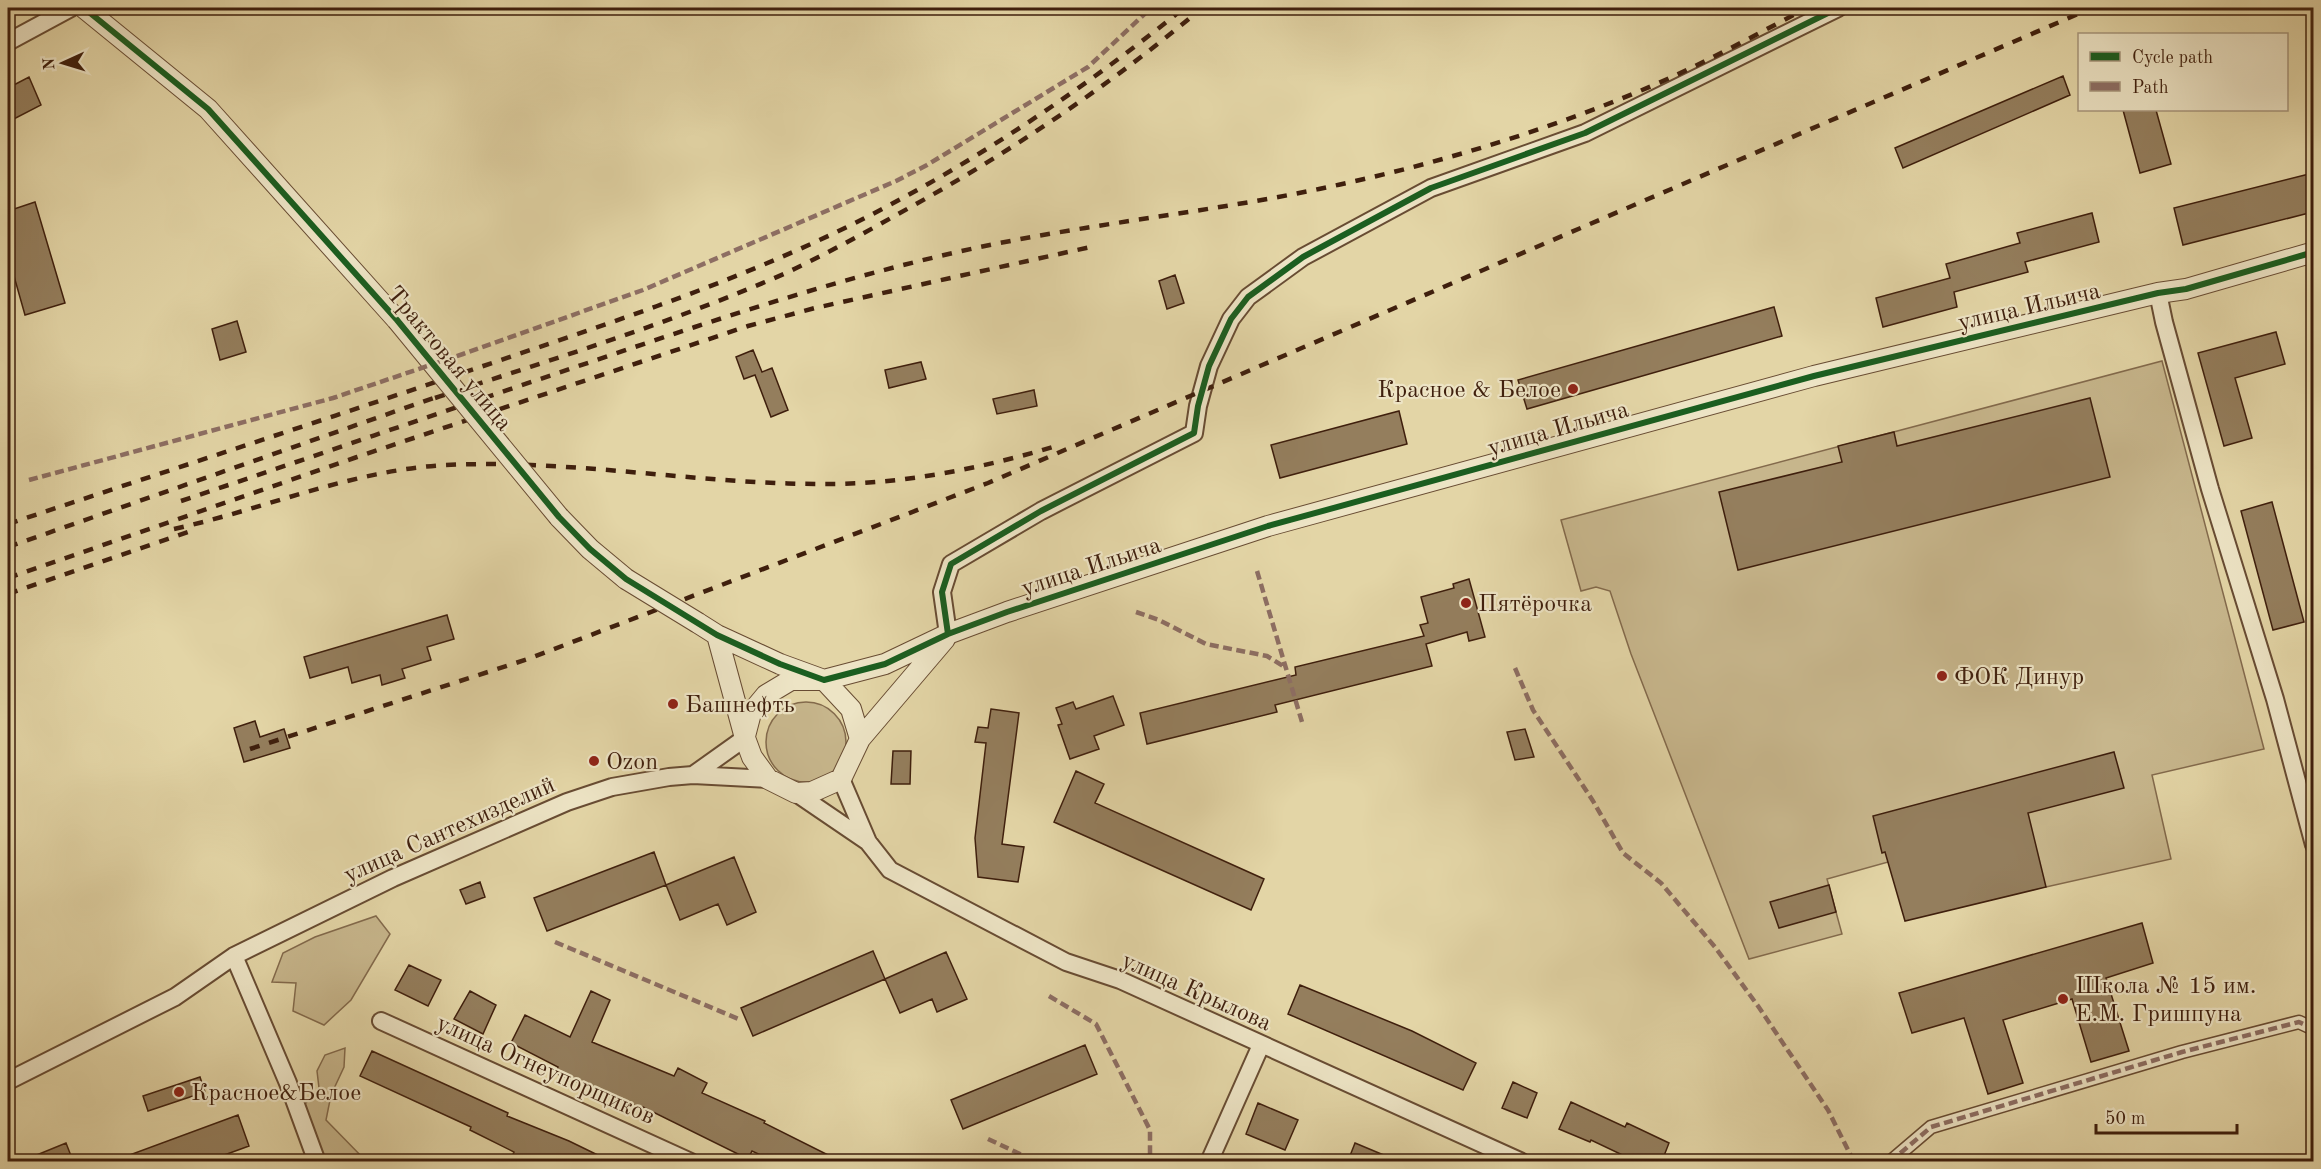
<svg xmlns="http://www.w3.org/2000/svg" width="2321" height="1169" font-family="'Old Standard TT',serif">
<style>
.green{fill:#c7b68c;stroke:#836a4c;stroke-width:1.5}
.building{fill:#947e5d;stroke:#3f1f0d;stroke-width:1.5}
.lines{fill:none;stroke-linecap:round;stroke-linejoin:round}
.pedestrian-casing{stroke:#684c33;stroke-width:15}
.minor-casing{stroke:#684c33;stroke-width:20}
.tertiary-casing{stroke:#684c33;stroke-width:22}
.pedestrian{stroke:#ede4c5;stroke-width:12}
.minor{stroke:#ede4c5;stroke-width:16}
.tertiary{stroke:#ede4c5;stroke-width:20}
.rail{stroke:#3f1f0d;stroke-width:4.5;stroke-dasharray:10 10;stroke-linecap:butt}
.tertiary-bridge-casing{stroke:#684c33;stroke-width:22;stroke-linecap:butt}
.tertiary-bridge{stroke:#ede4c5;stroke-width:20}
.quiet{stroke:#8d6e63;stroke-width:4.5;stroke-dasharray:9 4.5;stroke-linecap:butt}
.cycleway-casing{stroke:#ede4c5;stroke-width:10}
.cycleway{stroke:#1b5e20;stroke-width:6}
.poi-dot{fill:#8f2418;stroke:#ede4c5;stroke-width:2}
.labels{text-anchor:middle;stroke-width:4.5;stroke-linejoin:round;paint-order:stroke}
.street-label{font-size:24px;fill:#3f1f0d;stroke:#ede4c5}
.poi-label{font-size:24px;fill:#3f1f0d;stroke:#ede4c5;text-anchor:start}
</style>
<rect width="100%" height="100%" fill="#e3d5a6"/>
<filter id="stains"><feTurbulence type="fractalNoise" baseFrequency=".00333" numOctaves="4"/><feColorMatrix values="0 0 0 0 .2 0 0 0 0 .09 0 0 0 0 .02 0 0 0 .5 -.17"/></filter>
<radialGradient id="worn" r=".72"><stop offset=".6" stop-color="#630" stop-opacity="0"/><stop offset="1" stop-color="#630" stop-opacity=".3"/></radialGradient>
<path class="green" d="M2162 361 2264 749 2152 775 2171 859 2046 887 1888 862 1827 879 1842 934 1749 959 1631 654 1610 591 1596 587 1581 591 1561 520Z
M766 742a40 40 0 1 1 80 0a40 40 0 1 1-80 0Z
M376 916 390 934 351 1000 324 1025 293 1011 296 983 272 982 283 953 315 937Z
M345 1048 344 1067 331 1095 326 1120 366 1161H324L305 1104 319 1088 317 1071 325 1055Z"/>
<path class="building" d="M2063 76 2070 95 1903 168 1895 148Z
M29 77 41 105 8 122V88Z
M2123 110H2156L2171 164 2140 173Z
M2313 173V212L2183 245 2174 208Z
M35 202 65 303 25 315 8 255V211Z
M2092 213 2099 242 2025 262 2028 272 1954 292 1957 307 1883 327 1876 298 1950 278 1946 264 2020 243 2017 233Z
M1175 275 1184 303 1167 309 1159 281Z
M1774 307 1782 336 1527 409 1518 380Z
M237 321 246 352 220 360 212 329Z
M2276 332 2285 364 2235 378 2252 438 2224 446 2198 353Z
M753 350 762 372 772 368 788 410 771 417 755 375 744 379 736 357Z
M921 362 926 379 889 388 885 370Z
M1034 390 1037 406 997 414 993 399Z
M2090 398 2110 477 1738 570 1719 492 1842 462 1838 446 1894 432 1897 446Z
M1399 411 1407 444 1280 478 1271 445Z
M2272 502 2304 622 2273 630 2241 511Z
M1469 579 1485 637 1469 641 1467 632 1426 644 1432 666 1275 705 1277 712 1147 744 1140 713 1296 675 1295 667 1424 636 1420 625 1428 623 1421 597 1454 588 1453 584Z
M447 615 454 639 427 647 431 660 402 669 405 678 382 685 380 675 352 683 348 667 310 678 304 657Z
M1113 696 1124 725 1094 736 1099 749 1070 759 1058 725 1062 724 1056 708 1073 702 1076 709Z
M991 709 1019 713 1002 844 1024 847 1018 882 978 877 975 838 986 743 975 742 978 727 988 728Z
M255 721 260 737 284 729 290 748 244 762 234 728Z
M1525 729 1534 757 1515 760 1507 732Z
M893 751H911L910 784H891Z
M2114 752 2124 788 2028 813 2046 887 1905 921 1885 852 1882 853 1873 816Z
M1076 771 1104 784 1095 803 1264 879 1251 910 1054 822Z
M654 852 666 885 547 931 534 898Z
M734 857 756 912 727 925 718 904 680 920 666 885Z
M480 882 485 897 466 904 460 890Z
M1829 885 1836 912 1779 928 1770 902Z
M2142 923 2153 963 2106 978 2129 1051 2091 1062 2072 999 2003 1020 2023 1083 1988 1094 1964 1018 1912 1033 1899 993Z
M873 951 885 979 753 1036 741 1008Z
M946 952 967 999 937 1012 932 999 900 1013 885 979Z
M409 965 441 980 428 1006 395 990Z
M1300 985 1412 1031 1476 1063 1463 1090 1288 1014Z
M470 991 496 1005 483 1034 454 1019Z
M591 991 610 1000 592 1042 674 1076 678 1068 707 1083 702 1093 765 1121 764 1123 840 1161H774L752 1151 748 1159 643 1107 642 1109 592 1086 591 1088 555 1073 558 1067 511 1043 525 1015 570 1037Z
M1085 1045 1097 1074 963 1129 951 1100Z
M372 1051 508 1113 507 1116 569 1141 610 1161H510L514 1152 470 1130 471 1127 360 1076Z
M200 1077 205 1092 148 1111 143 1096Z
M1513 1082 1537 1093 1527 1118 1502 1108Z
M1571 1102 1625 1127 1627 1123 1669 1143 1662 1161H1635L1591 1140 1590 1142 1559 1129Z
M1258 1103 1298 1120 1285 1150 1246 1134Z
M238 1115 249 1146 208 1161H116V1160Z
M66 1143 73 1161H22Z
M1355 1143 1398 1161H1348Z"/>
<g class="lines">
<defs>
<path id="pedestrian" d="M1890 1162 1931 1127 2182 1052 2299 1022 2314 1029"/>
<path id="minor" d="M8 42 71 8
M2158 293 2164 322 2210 489 2275 699 2314 845
M948 634 942 592 951 564 1041 511 1194 433 1198 406 1209 366 1231 319 1248 297 1303 257 1431 188 1585 133 1838 8
M693 775 745 738
M841 779 868 842 890 870 1066 962 1120 980 1522 1162
M796 793 868 842
M234 956 288 1083 317 1162
M381 1021 691 1162
M8 1081 175 997 234 956 393 878 567 802 612 787 669 777 693 775 768 779
M1209 1162 1261 1045"/>
<path id="tertiary" d="M84 8 208 109 397 320
M559 517 590 549 626 579
M698 623 717 635 780 664 824 680 885 664 948 634 1007 612 1268 526 1814 376 2158 293 2186 289 2314 252
M717 635 745 738 752 757 768 779 796 793 812 792 841 779 860 739 945 639
M745 736 751 713 766 695 791 680H824L851 709 860 739"/>
</defs>
<use href="#pedestrian" class="pedestrian-casing"/>
<use href="#minor" class="minor-casing"/>
<use href="#tertiary" class="tertiary-casing"/>
<use href="#pedestrian" class="pedestrian"/>
<use href="#minor" class="minor"/>
<use href="#tertiary" class="tertiary"/>
<path class="rail" d="M435 398C553 359 672 323 786 273 824 255 861 235 898 214 1006 155 1108 87 1202 8
M181 501C306 459 430 416 555 374 682 331 809 287 940 256 1065 226 1194 215 1319 189 1434 165 1547 131 1654 85 1707 62 1757 34 1807 8
M8 524C170 470 333 417 495 362 616 321 738 281 853 224 971 165 1081 91 1184 8
M174 529C265 509 352 470 446 465 572 459 696 484 821 484 898 485 979 469 1053 447
M8 547 442 395
M8 578 357 457 748 326 815 308 1095 246
M8 594 188 532
M250 749 528 659 988 483 2092 8"/>
<defs>
<path id="tertiary-bridge" d="M397 320 559 517
M626 579 698 623"/>
</defs>
<use href="#tertiary-bridge" class="tertiary-bridge-casing"/>
<use href="#tertiary-bridge" class="tertiary-bridge"/>
<path class="quiet" d="M29 480 333 398 463 354 643 290 896 181 927 165 1088 67 1151 8
M1257 571 1302 722
M1136 612 1159 620 1206 644 1267 656 1286 668
M1515 668 1533 710 1593 801 1623 853 1661 883 1715 947 1758 1006 1828 1110 1854 1162
M555 942 741 1020
M1049 996 1096 1024 1150 1130V1162
M988 1139 1037 1162
M1890 1162 1931 1127 2182 1052 2299 1022 2314 1029"/>
<defs>
<path id="cycleway" d="M84 8 208 109 397 320 559 517 590 549 626 579 717 635 780 664 824 680 885 664 948 634 1007 612 1268 526 1814 376 2158 293 2186 289 2314 252
M948 634 942 592 951 564 1041 511 1194 433 1198 406 1209 366 1231 319 1248 297 1303 257 1431 188 1585 133 1838 8"/>
</defs>
<use href="#cycleway" class="cycleway-casing"/>
<use href="#cycleway" class="cycleway"/>
</g>
<g class="poi-dot">
<circle cx="1573" cy="389" r="6"/>
<circle cx="1466" cy="603" r="6"/>
<circle cx="1942" cy="676" r="6"/>
<circle cx="673" cy="704" r="6"/>
<circle cx="594" cy="761" r="6"/>
<circle cx="2063" cy="999" r="6"/>
<circle cx="179" cy="1092" r="6"/>
</g>
<g class="labels">
<g class="street-label">
<text transform="translate(2029 306) rotate(-13)" y="8">улица Ильича</text>
<text transform="translate(450 358) rotate(50)" y="8">Трактовая улица</text>
<text transform="translate(1558 428) rotate(-16)" y="8">улица Ильича</text>
<text transform="translate(1091 566) rotate(-18)" y="8">улица Ильича</text>
<text transform="translate(449 829) rotate(-24)" y="8">улица Сантехизделий</text>
<text transform="translate(1197 991) rotate(24)" y="8">улица Крылова</text>
<text transform="translate(546 1069) rotate(24)" y="8">улица Огнеупорщиков</text>
</g>
<g class="poi-label">
<text x="1561" y="397" text-anchor="end">Красное &amp; Белое</text>
<text x="1478" y="611">Пятёрочка</text>
<text x="1954" y="684">ФОК Динур</text>
<text x="685" y="712">Башнефть</text>
<text x="606" y="769">Ozon</text>
<text x="2075" y="993">Школа № 15 им.<tspan x="2075" dy="28">Е.М. Гришпуна</tspan></text>
<text x="191" y="1100">Красное&amp;Белое</text>
</g>
</g>
<rect width="2321" height="1169" fill="none" stroke="#e3d5a6" stroke-width="30"/>
<rect x="9" y="9" width="2303" height="1151" fill="none" stroke="#3f1f0d" stroke-width="3"/>
<rect x="15" y="15" width="2291" height="1139" fill="none" stroke="#3f1f0d" stroke-width="1.5"/>
<rect x="2078" y="33" width="210" height="78" fill="#ede4c5" stroke="#a7957b" stroke-width="1.5"/>
<rect x="2090" y="52" width="30" height="9" fill="#1b5e20" stroke="#a7957b" stroke-width="1.5"/>
<text x="2132" y="63" font-size="18" fill="#3f1f0d">Cycle path</text>
<rect x="2090" y="82" width="30" height="9" fill="#8d6e63" stroke="#a7957b" stroke-width="1.5"/>
<text x="2132" y="93" font-size="18" fill="#3f1f0d">Path</text>
<g transform="translate(63 63) rotate(266)" stroke="#ede4c5" stroke-width="4.5" paint-order="stroke">
<path d="M0-4.5L10 22L0 15L-10 22Z" fill="#3f1f0d"/>
<text y="-9" font-size="16" font-weight="bold" text-anchor="middle" fill="#3f1f0d">N</text>
</g>
<path d="M2096 1124v9h141v-9" fill="none" stroke="#3f1f0d" stroke-width="3"/>
<text x="2105" y="1124" font-size="18" fill="#3f1f0d" stroke="#ede4c5" stroke-width="4.5" paint-order="stroke">50 m</text>
<rect width="100%" height="100%" filter="url(#stains)"/>
<rect width="100%" height="100%" fill="url(#worn)"/>
</svg>
